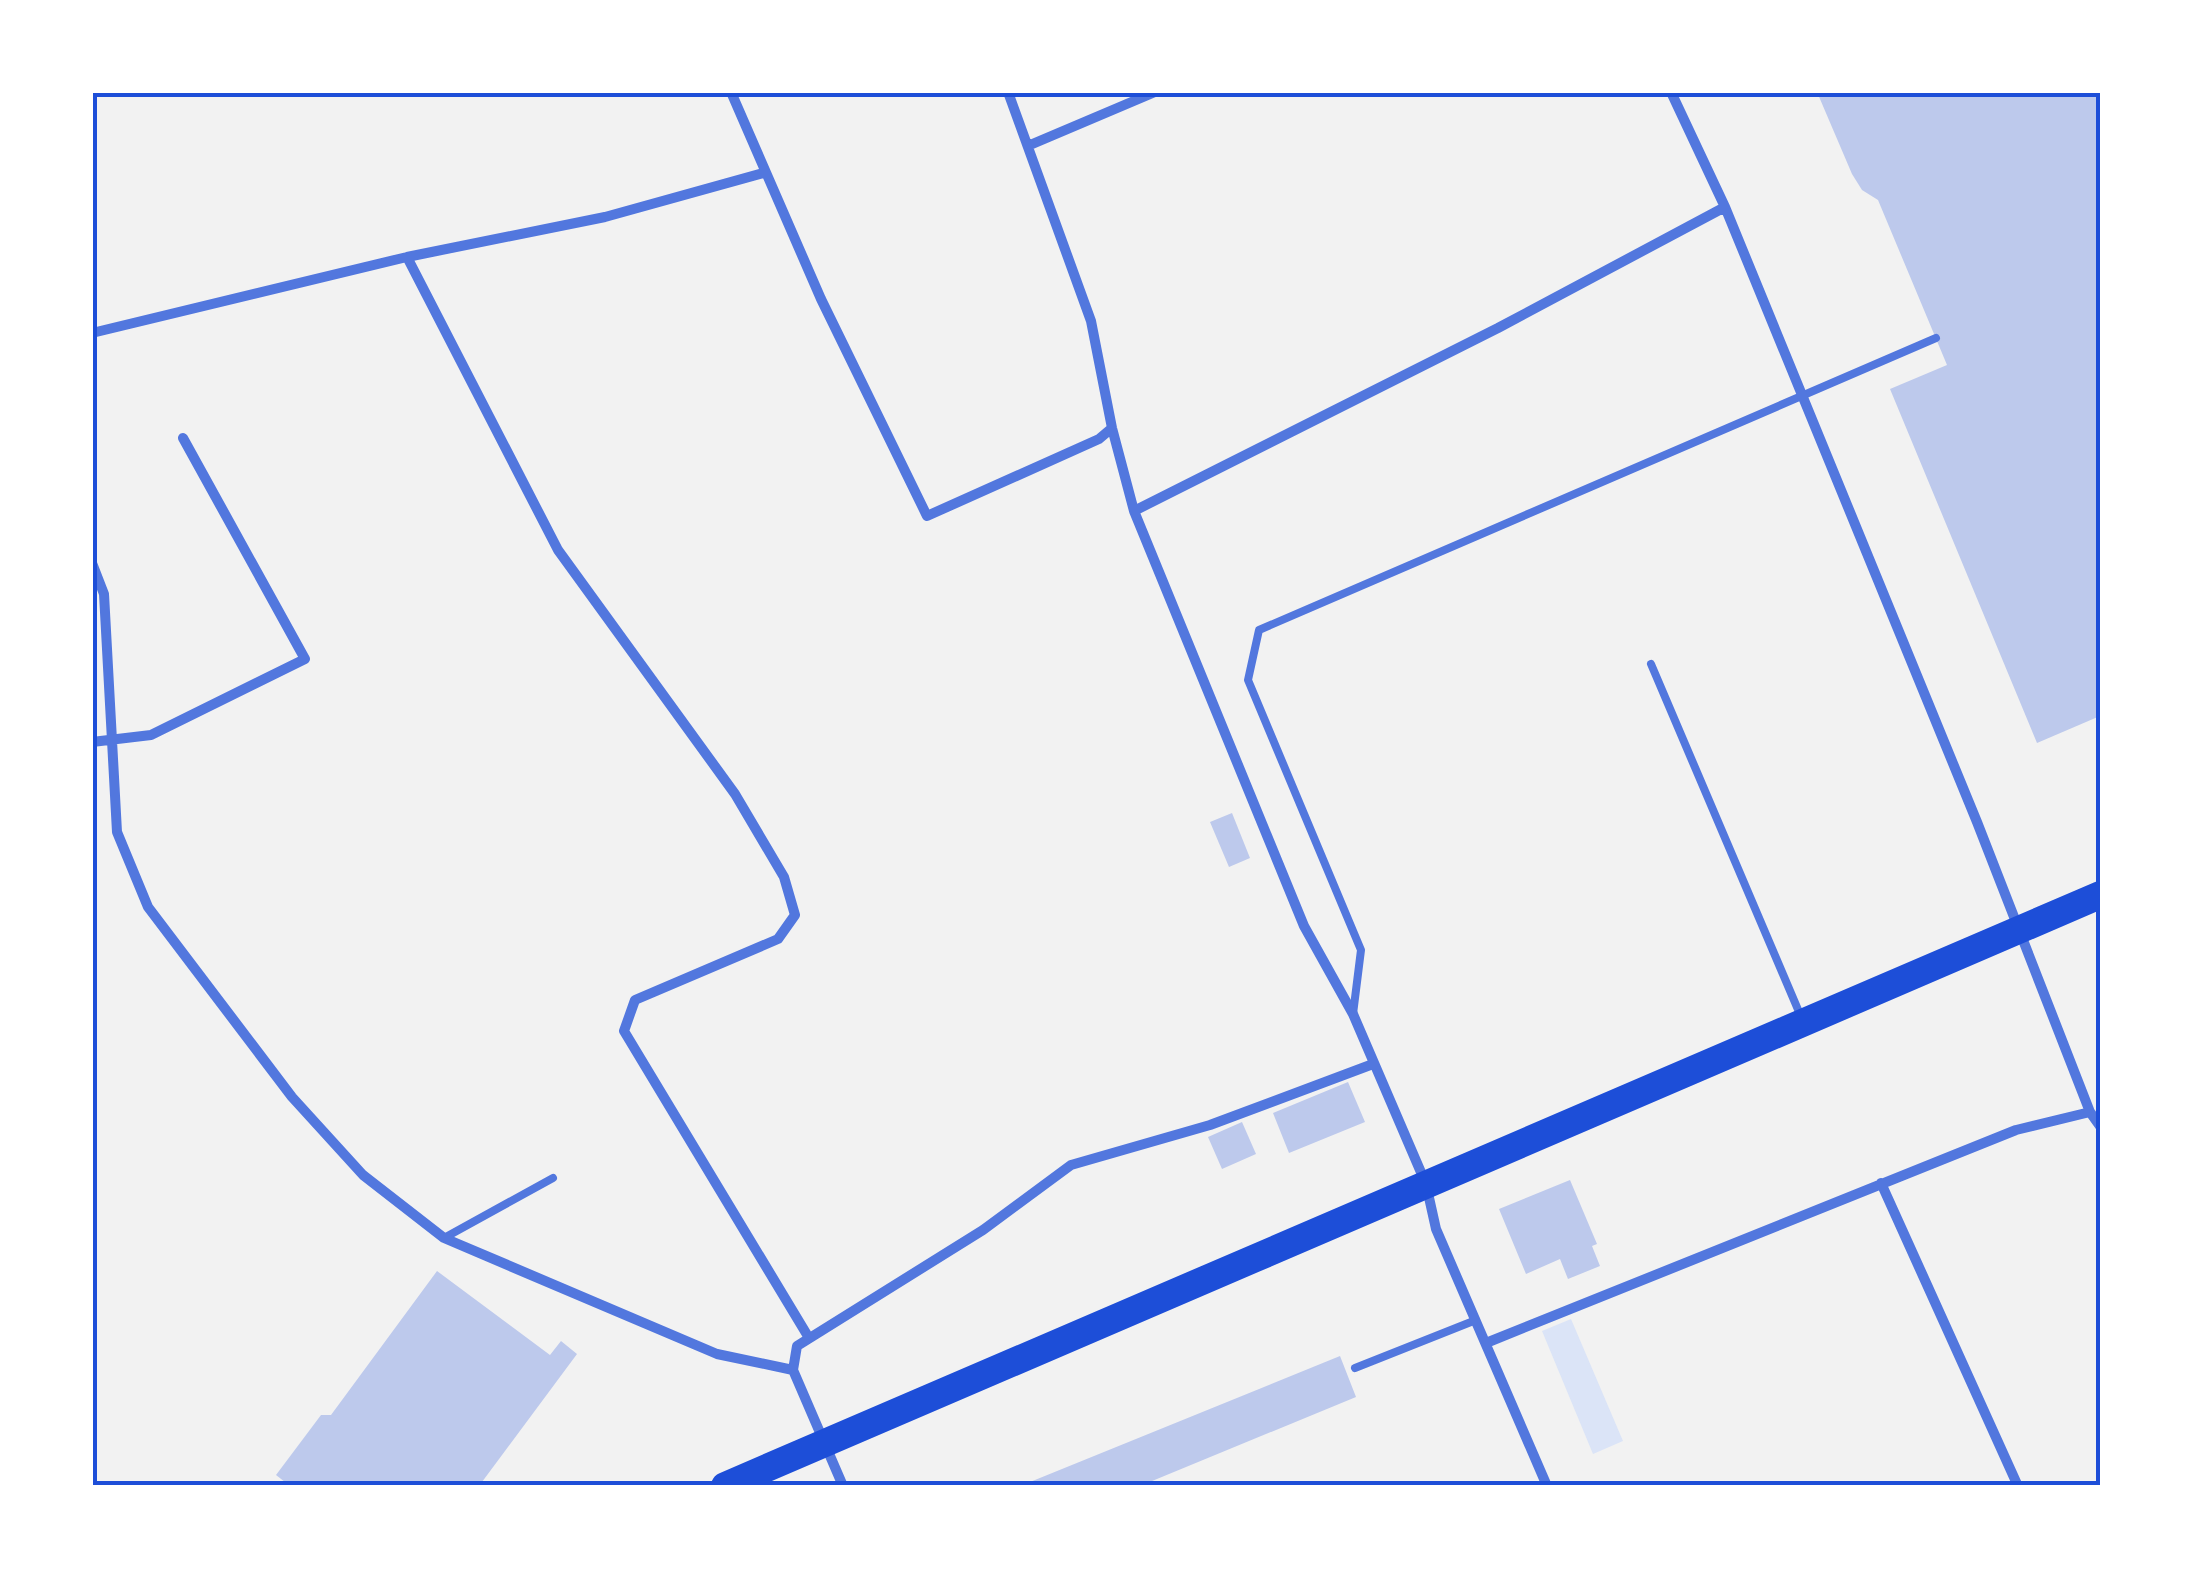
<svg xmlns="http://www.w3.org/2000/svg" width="2193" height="1578" font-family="Inter,sans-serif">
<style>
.green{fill:#dbe4f7}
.building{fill:#bdc9ec}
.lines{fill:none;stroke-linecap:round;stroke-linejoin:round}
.service{stroke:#5277de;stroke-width:8}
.minor{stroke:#5277de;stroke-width:10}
.trunk{stroke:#1d4ed8;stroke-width:28}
.neatline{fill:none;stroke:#1d4ed8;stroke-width:4}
</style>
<rect width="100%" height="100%" fill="#f2f2f2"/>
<path class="green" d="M1571 1319 1623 1441 1593 1454 1542 1331Z"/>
<path class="building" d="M1817 92H2100V716L2037 743 1890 389 1947 365 1878 200 1862 190 1852 174Z
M1232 813 1250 858 1229 867 1210 822Z
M1348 1082 1365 1122 1289 1153 1273 1113Z
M1242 1122 1256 1154 1222 1169 1208 1137Z
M1570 1180 1597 1244 1592 1246 1600 1266 1568 1279 1560 1259 1526 1274 1499 1209Z
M437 1271 550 1355 561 1341 577 1354 479 1486H290L276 1475 321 1415H331Z
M1340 1356 1356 1397 1140 1486H1032L1030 1482Z"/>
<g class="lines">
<path class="service" d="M1651 664 1802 1019
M1353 1014 1361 950 1248 680 1259 630 1936 338
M444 1238 553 1178
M1355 1368 1476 1320"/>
<path class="minor" d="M731 92 821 299 927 516 1099 439 1112 428
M1008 92 1091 321 1112 428 1134 511 1304 926 1353 1014 1426 1184 1436 1229 1547 1486
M1671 92 1725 207 1977 822 2090 1112 2100 1126
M1030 145 1155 92
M407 257 558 550 735 794 784 877 795 915 778 939 635 1000 624 1031 809 1338
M92 333 407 257 605 217 763 173
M1134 511 1498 328 1725 207
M92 563 104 594 117 832 148 907 292 1097 363 1175 444 1238 717 1354 793 1370 843 1486
M92 742 151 735 305 659 183 438
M1881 1183 2017 1484 2014 1486
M1486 1343 2016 1130 2090 1112
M793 1370 797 1346 983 1230 1071 1165 1210 1125 1373 1064"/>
<path class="trunk" d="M725 1486 2100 895"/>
</g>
<rect width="2193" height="1578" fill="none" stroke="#ffffff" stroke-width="190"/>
<rect x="95" y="95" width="2003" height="1388" class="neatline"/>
</svg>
